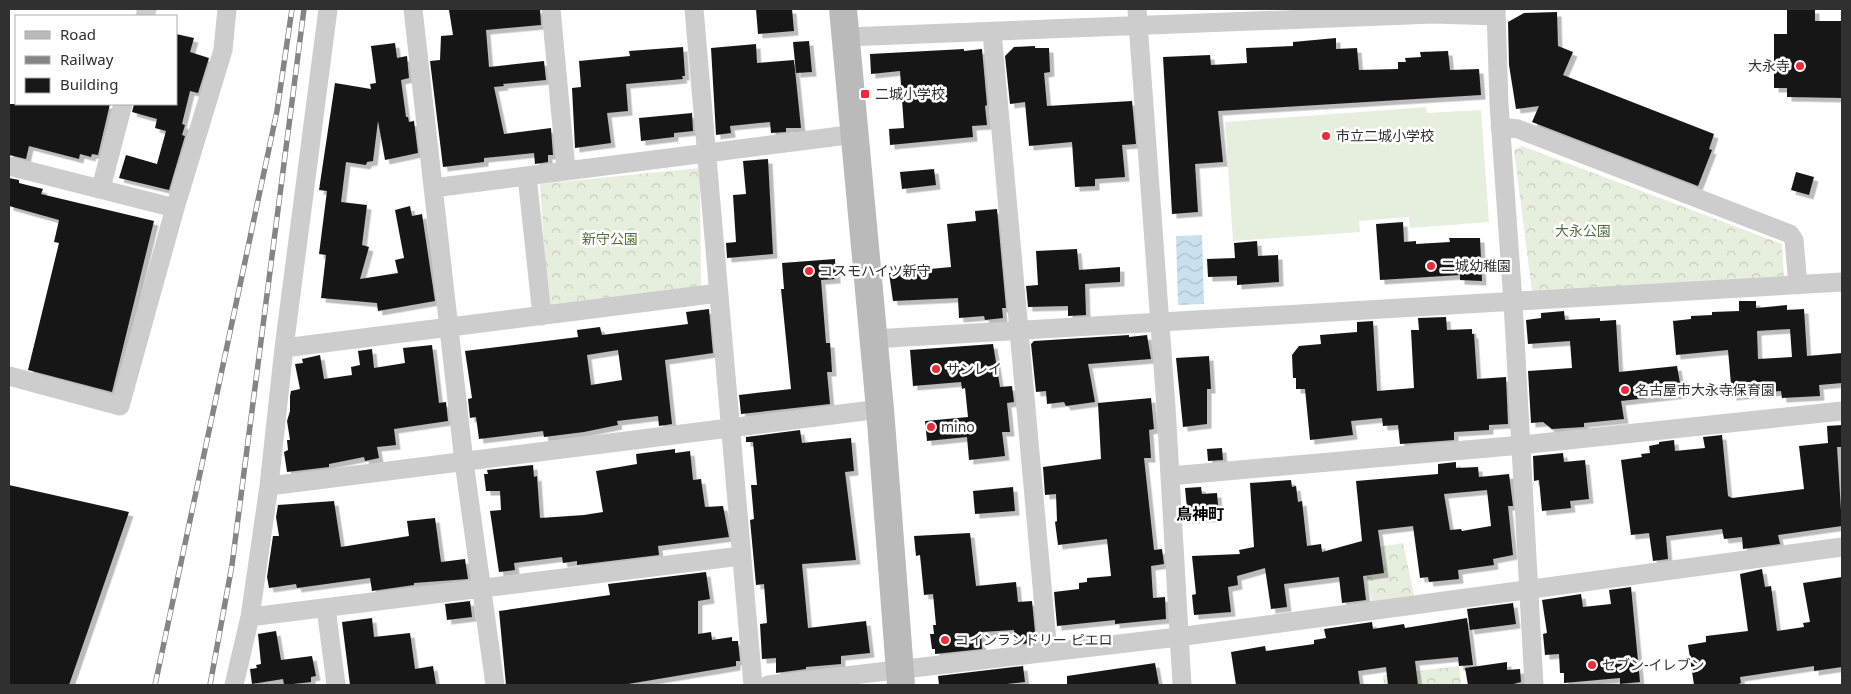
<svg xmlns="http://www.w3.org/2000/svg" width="1851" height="694" font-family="'Noto Sans','Noto Sans JP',sans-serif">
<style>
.forest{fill:url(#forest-crowns)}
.pitch{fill:#e6eedd}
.water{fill:url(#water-waves)}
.building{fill:#171717;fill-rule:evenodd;filter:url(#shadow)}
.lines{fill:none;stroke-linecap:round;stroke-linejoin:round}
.street{stroke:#cdcdcd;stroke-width:19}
.secondary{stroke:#bababa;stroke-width:28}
.rail-casing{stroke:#858585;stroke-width:5.5}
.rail{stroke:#fff;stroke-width:4;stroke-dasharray:11;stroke-linecap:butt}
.poi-dot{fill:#ee2b39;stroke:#fff;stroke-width:2}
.labels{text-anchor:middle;stroke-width:5;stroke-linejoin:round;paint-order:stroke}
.poi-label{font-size:14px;fill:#303030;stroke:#fff;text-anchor:start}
.park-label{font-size:14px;fill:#536e3a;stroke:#fff}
.quarter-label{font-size:16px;font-weight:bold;fill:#000;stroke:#fff}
</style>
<defs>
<pattern id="forest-crowns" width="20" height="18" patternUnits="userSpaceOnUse" patternTransform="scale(1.25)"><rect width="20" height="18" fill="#e6eedd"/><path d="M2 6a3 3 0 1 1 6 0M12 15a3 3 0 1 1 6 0" fill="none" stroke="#c6ccbe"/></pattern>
<pattern id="water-waves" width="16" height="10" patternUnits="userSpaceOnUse" patternTransform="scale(1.25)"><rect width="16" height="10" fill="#c9e0ee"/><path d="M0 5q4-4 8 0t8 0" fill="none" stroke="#adc0cc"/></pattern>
<filter id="shadow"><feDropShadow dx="4.5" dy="4.5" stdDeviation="0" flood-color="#0004"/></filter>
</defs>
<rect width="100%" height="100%" fill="#fff"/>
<path class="forest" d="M1522 146 1782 244 1784 276 1532 292 1514 150Z
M700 168 701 286 671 294 548 308 540 184Z
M1403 543 1415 600 1372 603 1361 550Z
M1459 666 1461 685H1384L1383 675Z"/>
<path class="pitch" d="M1426 107 1427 113 1481 110 1489 222 1410 228 1409 217 1359 221 1360 232 1233 241 1225 122Z"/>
<path class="water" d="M1202 235 1204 304 1178 305 1176 236Z"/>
<path class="building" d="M460 9H540L541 25 486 30 489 67 544 61 546 80 503 84 504 86 494 87 504 134 551 128 553 155H548V162L535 164 534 153 484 158V162L443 167 430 61 440 60 441 36 453 35 449 10Z
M756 9H792L794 31 758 34Z
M1787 9H1815V21H1842V98L1787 97V88H1774V34H1787Z
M1557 12 1558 46 1573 52 1563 75 1714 134 1709 149 1712 150 1698 186 1532 122 1539 106 1516 109 1509 65 1508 22 1524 13Z
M176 34 194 38 190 52 209 58 198 93 190 91 182 124 185 125 182 135 185 136 169 190 119 178 126 155 157 164 166 131 155 128 157 119 132 112 134 104H176Z
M1336 38V49L1357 48 1359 70 1398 69V62H1406L1405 58 1421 57 1420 52 1448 51 1450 70 1479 69 1481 95 1218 111 1223 162 1195 164 1198 212 1172 214 1163 57 1210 55 1211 65 1247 63 1246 48 1293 46V42Z
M809 41 812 72 796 73 793 42Z
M395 43 397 58 407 56 409 78 401 80 406 117H408L409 122 414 121 418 153 385 160 378 121 373 161 367 162 366 165 346 162 341 202 367 205 362 245 369 247 360 279 398 273 395 260 404 258 395 210 410 206 412 216 422 214 435 301 378 311 377 303 321 298 326 255 319 254 327 191 319 190 335 83 371 89 370 84 376 83 371 46Z
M756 44 757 63 794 60 801 128H786V132L771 133 770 122 730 126 731 133 716 135 711 48Z
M1035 46V48H1049L1050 72 1044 73 1047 106 1132 101 1136 144 1122 145 1125 177 1095 179V186L1075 187 1072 142 1029 146 1025 102 1010 104 1005 56 1014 47Z
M683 47 685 76H682L683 79 626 84 628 111 607 113 611 143 575 148 572 88 581 87 579 61 630 56 629 51Z
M964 49V51L982 49 987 105 985 106 987 125 972 126 973 137 890 145 889 129 904 128 900 71 871 74 870 54Z
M9 104H110L98 155 92 154 91 157 80 154 79 159 29 146 26 159 9 155Z
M692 113 693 131 674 133V137L641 141 639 118Z
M768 159 773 254 727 258 726 243 736 242 733 195 746 194 743 161Z
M934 169 936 185 902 189 900 172Z
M1796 172 1814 177 1809 195 1791 190Z
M9 178 19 180V183L43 189 41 194 154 221 112 392 28 370 59 243 54 242 59 220 9 206Z
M997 209 1006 308H1002L1003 318 985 320 984 316 959 318 958 298 893 301 889 273 951 267 947 224 976 221 975 211Z
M1403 222 1404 242 1416 241V244L1450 242 1449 238H1480L1482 281 1460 280V275L1380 280 1376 224Z
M1257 241 1258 256 1278 255 1279 282 1237 285V276L1208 277 1207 259 1235 258 1234 243Z
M1077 249 1079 270 1120 267V282L1085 284 1086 315 1068 316V306L1028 307 1026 286 1038 285 1036 251Z
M835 259 836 279 821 280 826 343H830L831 356 832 372H827L830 404 741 414 739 395 791 389 781 289H784L782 263Z
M1739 301H1756V308L1787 305V310L1804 309 1807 356 1842 353V383L1819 385 1820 396 1782 398 1781 391 1732 396 1728 350 1676 355 1673 321 1691 319V316L1712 315V312L1739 311ZM1790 329 1792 357 1758 359 1757 331Z
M709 309 713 353 665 360 672 424 659 426 658 416 617 421 618 425 584 432 544 437 543 431 479 439 476 417 470 418 468 399 472 398 465 351 578 337 577 330 600 327 602 335 688 324 686 312ZM618 350 622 380 591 385 587 355Z
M1564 311 1565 320 1600 318V321L1616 320 1619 372 1677 366 1682 394 1621 401 1624 419 1584 423V427L1552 429 1543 422 1531 423 1528 371 1572 368 1570 341 1528 344 1526 320 1541 318V313Z
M1446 317 1447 330 1472 329V334H1474L1477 379 1506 377 1508 424 1489 425V430L1454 432V440L1400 444 1398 425 1383 426 1382 418 1351 421 1353 435 1310 440 1305 389H1296V378H1293L1292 355 1299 346 1321 344 1320 335 1357 332V322L1373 321 1377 391 1414 388 1411 330H1419L1418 318Z
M1129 335V337L1147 335 1151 359 1088 364 1095 402 1066 406 1064 402 1047 404 1046 391 1036 392 1031 344 1034 341Z
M993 344 1000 387 1012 386 1014 402 1007 403 1010 432H1002L1005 456 969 460 967 437 927 441 925 421 968 417 965 388 962 389 961 382 913 386 910 350Z
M432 345 439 403 446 402 448 421 394 429 396 445 377 447 379 458 365 461 364 457 329 464V467L287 472 284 452 288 450 287 440H290L287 421 290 411V396L291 391 300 389 295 364 303 363 302 359 320 355 324 379 352 375 351 367 360 365 358 351 372 349 374 368 405 363 403 348Z
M1209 356 1211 389H1207V424L1183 427 1176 358Z
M1151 398 1154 429 1149 430 1151 458H1144L1154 550 1162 549 1164 564 1151 566 1153 598 1165 597 1166 619 1115 624V620L1057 626 1054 592 1079 589V583L1087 582V578L1111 576 1107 539 1058 545 1055 522 1057 521 1056 494 1045 495 1043 467 1101 459 1098 403Z
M1842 425V447H1837L1842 526 1778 535 1780 544 1743 549 1742 537 1724 539 1722 529 1666 536 1668 559 1653 561 1649 533 1631 535 1621 460 1642 457 1641 454 1650 453 1649 446 1659 444V442L1674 440 1675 451 1705 448 1703 437 1722 435 1728 496 1732 498 1804 489 1799 446 1828 443 1827 426Z
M800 430 802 443 851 438 854 471 845 472 856 560 802 564 808 628 866 621 870 653 841 656V664L806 667V669L776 673V658L762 659 760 624 767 623 764 584 756 585 750 520 754 519 751 485H757L753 442H746V437Z
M1222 448 1223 460 1208 461 1207 449Z
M675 449V453L690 451 693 480 701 479 705 507 723 506 729 537 658 546 659 555 577 565V561L563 563 562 557 514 563 515 570 499 572 490 511 501 510 500 491H486L484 474H488L487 470 533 465 534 477 537 476 540 518 584 515 603 512 596 471 637 464 636 454Z
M1563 453 1564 462 1585 460 1589 499 1570 501 1571 508 1542 511 1539 480 1534 481 1533 456Z
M1456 462V468L1478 467 1479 477 1509 474 1513 506H1508L1513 555 1493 559 1494 565 1458 570 1459 579 1429 582 1428 577 1420 578 1413 526 1378 530 1384 573 1363 576 1366 600 1342 603 1339 577 1284 584 1287 607 1271 609 1265 568 1237 576 1238 585 1228 587 1231 612 1194 615 1192 595 1196 594 1192 556 1240 554 1239 550 1254 547 1250 483 1291 480 1292 487 1296 486 1298 502 1302 501 1307 546 1321 544 1322 552 1362 541 1356 481 1438 474V464ZM1487 490 1491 526 1462 531 1461 529 1450 530 1444 494Z
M9 485 129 512 69 685H9Z
M1013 487 1015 511 975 514 973 491Z
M1201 487 1202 494 1217 493 1219 517 1188 519 1185 488Z
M334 501 341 547 409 536 407 521 435 518 441 562 465 559 468 579 414 583V585L372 591 370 578 297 588 296 584 269 588 267 577 273 536H279L276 517 278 505Z
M970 533 976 586 1016 582 1018 602 1032 601 1036 642 1015 645 1014 630 981 632 982 649 935 654V649H932L930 634H934L933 625H936L933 594 924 595 920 555 916 556 914 536Z
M1762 569 1765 587 1771 586 1777 631 1804 627 1803 623 1810 622 1803 583 1842 577V667L1814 671V666L1740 677 1741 683 1735 685H1694L1688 645 1706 642V636L1748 631 1740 574Z
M706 572 710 599 698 601V634L711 632 712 640 732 637V641H738L740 661H736V666L622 685H506L499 611 610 595 608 584Z
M1631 587 1640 682 1620 684V678L1564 683V673H1560L1559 654 1545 655 1543 634 1547 633 1542 600 1581 594 1583 607 1611 604 1609 590Z
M470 601 472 617 447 620 445 604Z
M1513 603 1516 624 1470 630 1467 609Z
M372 618 374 637 410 633 415 669 433 666 436 685H350L342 622Z
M1467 618 1473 665 1459 666 1458 657 1415 661 1418 685H1388L1386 667 1358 671 1360 685H1236L1231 652 1265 646 1266 651 1314 644V640L1326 638 1324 629 1372 622 1373 629 1404 624 1405 628Z
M276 631 281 660 312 656 316 676 311 677V682L284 685 283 679 252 684 250 669 257 668 256 665 261 664 258 634Z
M1507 662V670L1520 669 1521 682 1510 685H1468L1465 668Z
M1155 663 1159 685H1067V676Z
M1023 666 1025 682 998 685H939L938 676Z"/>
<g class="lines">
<path class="street" d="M413 9 464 462 495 685
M551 9 566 170
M694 9 753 685
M1137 9 1166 407 1182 685
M1496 9 1499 104 1513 302 1534 685
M145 16 147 9
M992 32 1048 652
M846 37 1433 14 1496 16
M1500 127 1518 129 1790 234 1794 240 1798 285
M9 166 175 208
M527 176 542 316
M101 188 123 104
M433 188 856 134
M873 339 1842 282
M284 348 719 293
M9 376 120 406 175 208 223 50 227 9
M1170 476 1522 445 1842 411
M269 486 880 409
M326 608 336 685
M250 617 741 556
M234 685 250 617 269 486 284 348 328 9
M768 685 1178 637 1842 547"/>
<path class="secondary" d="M843 9 880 409 901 685"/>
<defs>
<path id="rail" d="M155 685 277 111 292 9
M210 685 232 565 304 9"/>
</defs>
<use href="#rail" class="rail-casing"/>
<use href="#rail" class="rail"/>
</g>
<g class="poi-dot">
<circle cx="1800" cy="66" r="5"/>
<rect x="860" y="89" width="10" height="10" rx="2.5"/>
<circle cx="1326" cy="136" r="5"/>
<circle cx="1431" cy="266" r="5"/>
<circle cx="809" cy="271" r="5"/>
<circle cx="936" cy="369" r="5"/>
<circle cx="1625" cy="390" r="5"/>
<circle cx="931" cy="427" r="5"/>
<circle cx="945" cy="640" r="5"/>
<circle cx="1592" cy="665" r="5"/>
</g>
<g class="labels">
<g class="poi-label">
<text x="1790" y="71" text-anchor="end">大永寺</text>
<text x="875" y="99">二城小学校</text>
<text x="1336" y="141">市立二城小学校</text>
<text x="1441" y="271">二城幼稚園</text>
<text x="819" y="276">コスモハイツ新守</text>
<text x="946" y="374">サンレイ</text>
<text x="1635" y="395">名古屋市大永寺保育園</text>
<text x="941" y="432">mino</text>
<text x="955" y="645">コインランドリー ピエロ</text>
<text x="1602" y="670">セブン-イレブン</text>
</g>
<g class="park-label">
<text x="1583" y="236">大永公園</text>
<text x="610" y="244">新守公園</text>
</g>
<g class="quarter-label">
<text x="1200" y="520">鳥神町</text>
</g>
</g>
<rect width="1851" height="694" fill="none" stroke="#303030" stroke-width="20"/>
<rect x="15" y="15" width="162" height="90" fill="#ffffff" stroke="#acacac"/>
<rect x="25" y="31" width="25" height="8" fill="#bababa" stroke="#acacac"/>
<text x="60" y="40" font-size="15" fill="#303030">Road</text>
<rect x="25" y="56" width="25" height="8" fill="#858585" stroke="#acacac"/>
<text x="60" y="65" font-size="15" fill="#303030">Railway</text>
<rect x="25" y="78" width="25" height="15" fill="#171717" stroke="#acacac"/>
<text x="60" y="90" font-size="15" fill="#303030">Building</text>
</svg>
